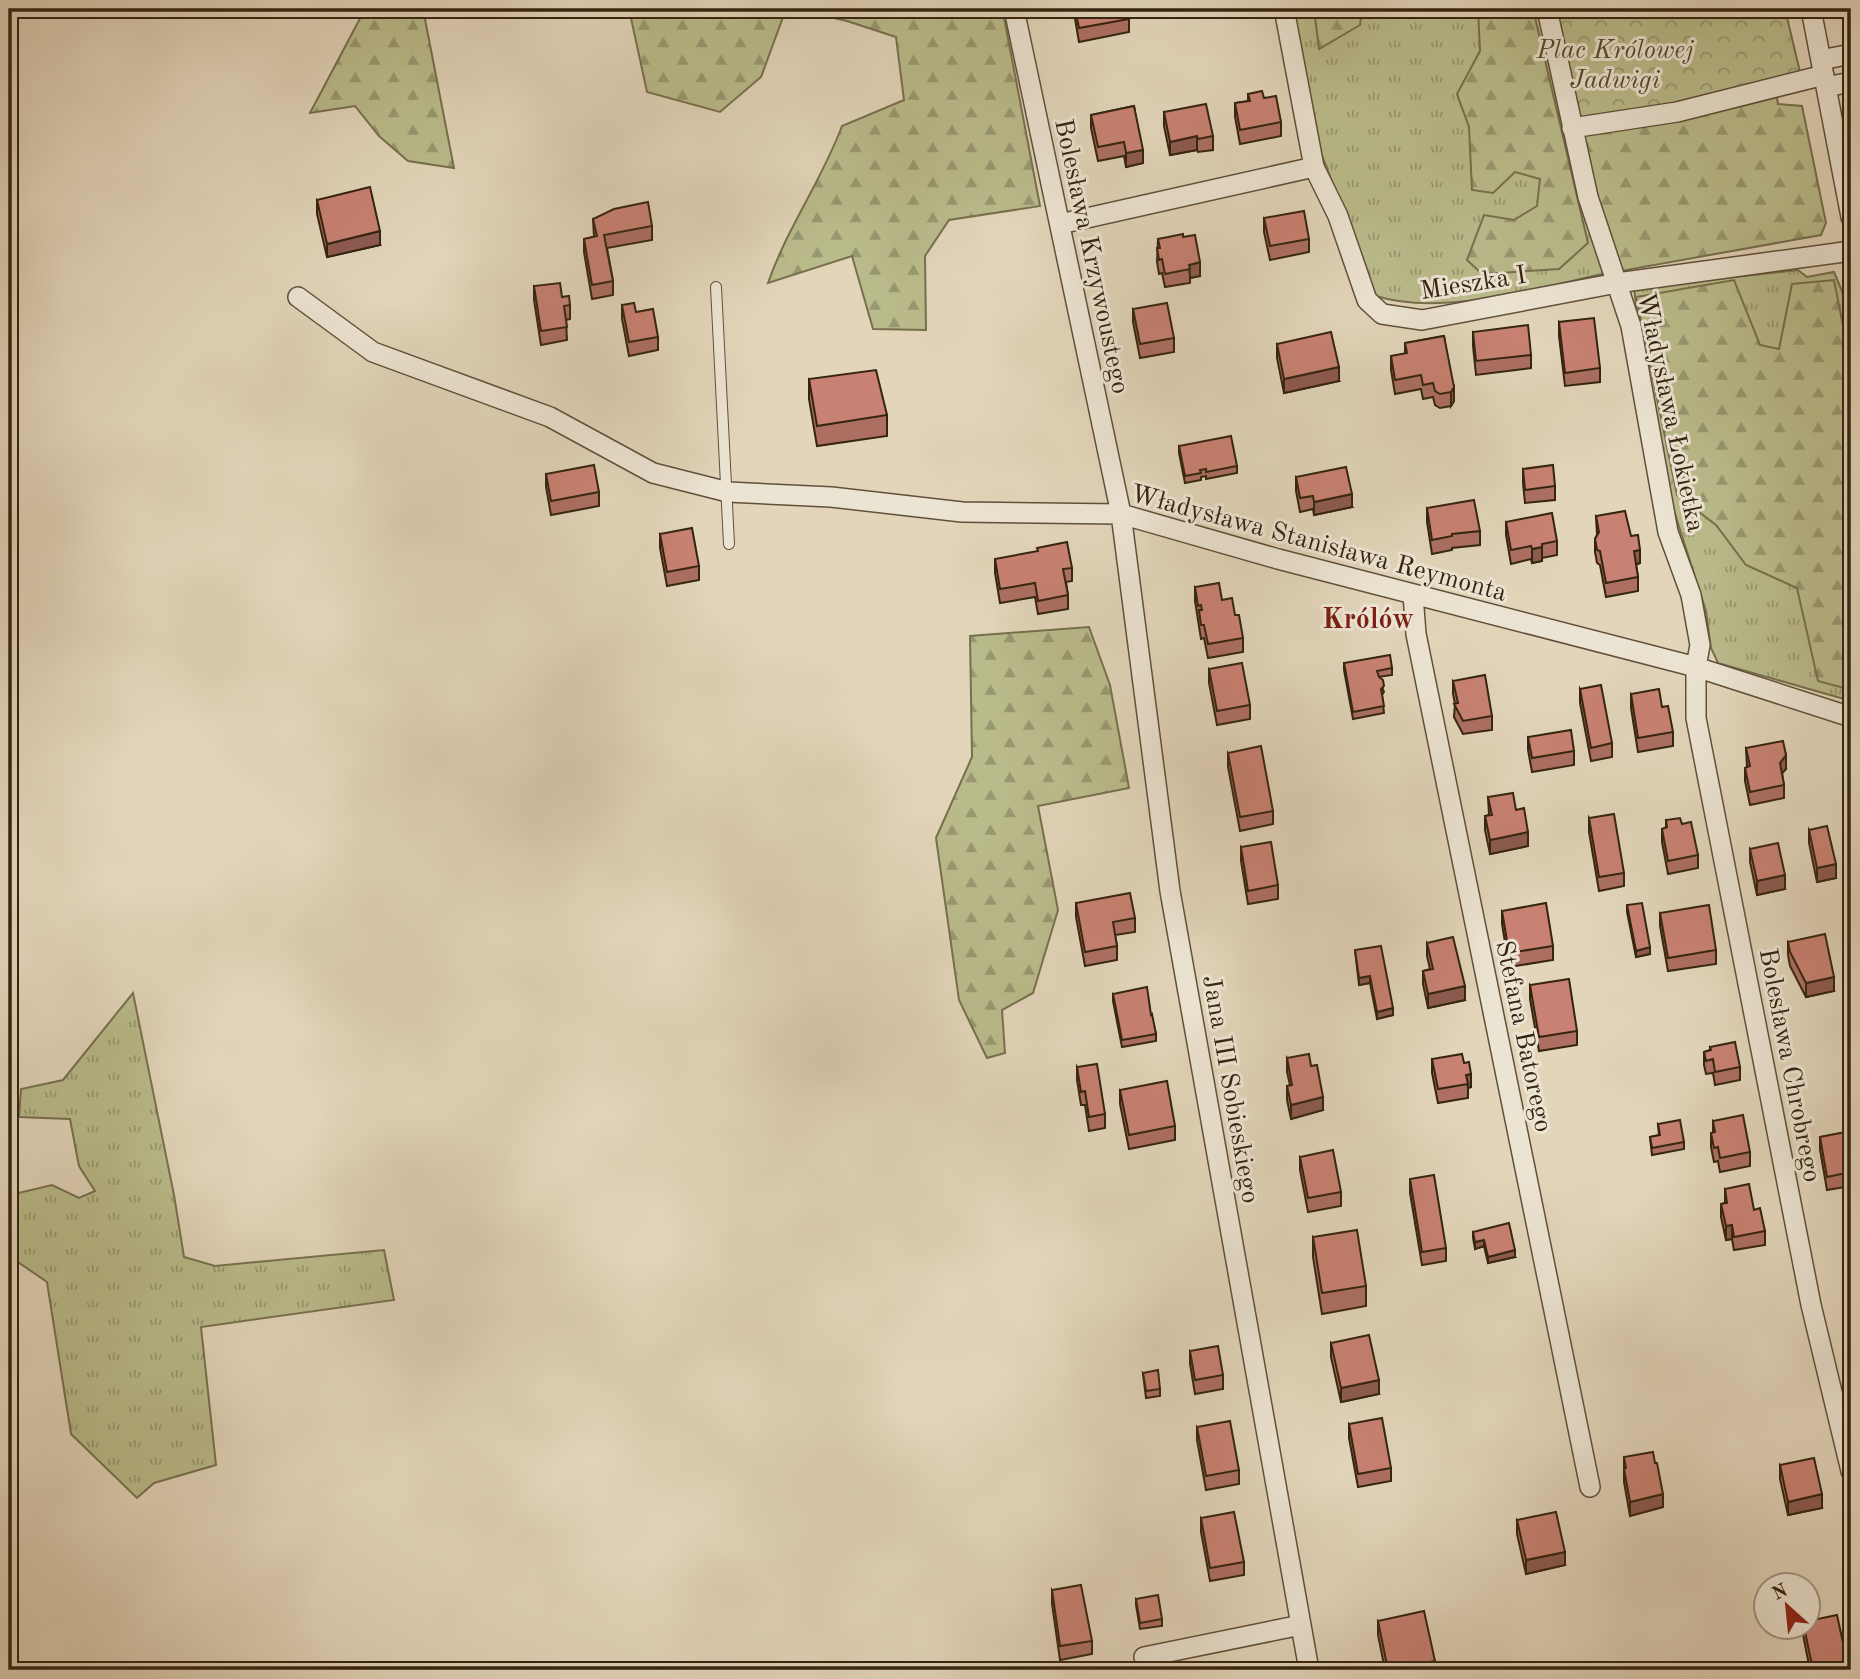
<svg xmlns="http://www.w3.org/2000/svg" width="1860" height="1679" font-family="'Old Standard TT',serif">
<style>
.grass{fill:url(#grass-tufts);stroke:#77704e;stroke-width:2}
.forest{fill:url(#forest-firs);stroke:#77704e;stroke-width:2}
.park{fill:url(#park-crowns);stroke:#77704e;stroke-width:2}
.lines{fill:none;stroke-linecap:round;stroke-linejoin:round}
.service-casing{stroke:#60503a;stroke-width:12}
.minor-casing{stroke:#60503a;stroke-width:22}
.service{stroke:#ece4d2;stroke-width:10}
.minor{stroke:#ece4d2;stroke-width:19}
.wall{fill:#ac6f62;stroke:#342410;stroke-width:2}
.shaded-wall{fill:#8c5a50;stroke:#342410;stroke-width:2}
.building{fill:#c88172;stroke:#342410;stroke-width:2}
.labels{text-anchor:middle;stroke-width:6;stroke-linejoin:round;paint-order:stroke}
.park-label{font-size:26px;font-style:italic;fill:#564a2f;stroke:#ece4d2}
.street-label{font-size:26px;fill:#342410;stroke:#ece4d2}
.neighbourhood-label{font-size:28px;font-weight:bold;fill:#7a1f14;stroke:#ece4d2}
</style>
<defs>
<pattern id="grass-tufts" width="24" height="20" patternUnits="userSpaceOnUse" patternTransform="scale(1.75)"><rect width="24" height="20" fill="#babb8b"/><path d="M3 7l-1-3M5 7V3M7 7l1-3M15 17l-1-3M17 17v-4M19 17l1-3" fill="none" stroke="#989870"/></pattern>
<pattern id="forest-firs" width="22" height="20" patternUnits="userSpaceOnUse" patternTransform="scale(1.75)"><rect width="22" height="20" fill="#babb8b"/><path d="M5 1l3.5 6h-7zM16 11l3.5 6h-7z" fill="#989870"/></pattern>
<pattern id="park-crowns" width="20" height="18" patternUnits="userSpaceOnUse" patternTransform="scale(1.75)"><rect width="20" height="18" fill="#babb8b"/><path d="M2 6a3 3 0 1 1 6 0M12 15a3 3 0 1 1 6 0" fill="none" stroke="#989870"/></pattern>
</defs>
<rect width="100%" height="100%" fill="#e2d5ba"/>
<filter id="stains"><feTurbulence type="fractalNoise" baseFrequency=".00286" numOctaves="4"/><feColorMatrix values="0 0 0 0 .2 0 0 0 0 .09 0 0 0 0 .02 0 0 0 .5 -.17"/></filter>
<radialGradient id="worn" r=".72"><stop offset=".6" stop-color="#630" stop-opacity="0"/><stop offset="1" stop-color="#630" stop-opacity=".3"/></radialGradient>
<path class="grass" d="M1293 9H1540L1607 273C1541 287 1441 317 1376 296L1321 153Z
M1798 270 1807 277 1834 272 1842 291 1851 339V701L1718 663 1711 648 1706 611 1674 511 1638 323 1634 288Z
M133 993 174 1195 184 1257 215 1266 384 1250 394 1300 201 1327 216 1465 154 1483 137 1498 71 1434 47 1282 12 1258 14 1209 18 1193 52 1185 79 1198 95 1191 79 1166 70 1119 19 1117 21 1089 63 1080Z"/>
<path class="forest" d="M365 9H423L454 168 408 161 379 136 355 106 310 113Z
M629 9H786L761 77 720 112 647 92Z
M795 9H1002L1003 12 1040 206 949 220 925 256 926 330 873 329 852 256 768 283C787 228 822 180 842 126L904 100 896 37 847 21Z
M1314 9H1362L1360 25 1319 49Z
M1478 9H1533L1588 243 1559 269 1482 274 1467 260 1484 215 1514 220 1537 206 1540 179 1515 172 1493 193 1472 190 1469 127 1457 94 1480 51Z
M1554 9 1772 70 1778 104 1802 106 1826 223 1821 235 1621 271 1609 245Z
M1734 280 1760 345 1779 349 1792 284 1834 280 1851 366V690L1818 681 1797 588 1746 565 1716 525 1677 495 1636 297Z
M1089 627 1110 685 1129 788 1038 806 1058 910 1033 993 1002 1010 1005 1053 987 1058 959 1000 936 838 972 757 970 636Z"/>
<path class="park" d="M1547 9H1785L1800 72 1572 128Z"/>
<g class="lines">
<defs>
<path id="service" d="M716 287 729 544"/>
<path id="minor" d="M1014 9 1121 514 1170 891 1309 1670
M1287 9 1286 19 1314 167 1338 216 1367 300 1382 314 1422 320 1617 283 1851 251
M1547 9 1588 197 1631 326 1668 532 1691 595 1700 645 1696 667V718L1811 1305 1851 1471
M1811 9 1851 217
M1821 60 1851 54
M1826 87 1851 82
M1572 128 1677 112 1824 75
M1060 224 1314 167
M298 297 373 352 550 417 653 473 728 492 831 497 962 512 1121 514 1278 559 1696 667 1851 717
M1413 595 1416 634 1590 1487
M1144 1657 1301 1625"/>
</defs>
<use href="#service" class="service-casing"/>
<use href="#minor" class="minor-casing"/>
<use href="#service" class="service"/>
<use href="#minor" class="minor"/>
</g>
<path class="wall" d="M1075 9 1129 19V32L1079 42 1075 19Z
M1248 94 1264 98 1281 122V136L1240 144 1235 117V103L1248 101Z
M1134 106 1143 163 1126 167 1124 156 1098 161 1091 128V115Z
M1164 112 1213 136V150L1198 152 1197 150 1170 155 1164 126Z
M317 200 380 245 327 257 317 214Z
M1264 218 1309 239V252L1270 260 1264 232Z
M593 219 652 226V240L607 248 613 281V295L592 299 584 252V239L594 237Z
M1183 237 1200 276 1190 278V283L1165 287 1162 273 1159 274 1157 262 1158 239Z
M534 286 562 297 570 305V319L566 320 567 340 541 345 534 300Z
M622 305 636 312 658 337V350L629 356 622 319Z
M1133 309 1174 338V352L1140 358 1133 322Z
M1559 322 1600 368V382L1565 386 1559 336Z
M1473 332 1531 355V368L1476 375 1473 346Z
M1444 336 1454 401 1451 406 1440 408 1435 405 1433 397 1423 399 1421 389 1395 394 1391 370V356L1405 354V343Z
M1277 344 1339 381 1284 393 1277 358Z
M809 379 887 415V436L817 446 809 399Z
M1179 446 1237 466V473L1206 479V476L1201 477V480L1185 483 1179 453Z
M1523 469 1555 486V500L1525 503 1523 483Z
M546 474 599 492V506L551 515 546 487Z
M1296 477 1352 507 1314 515 1313 509 1300 512 1296 491Z
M1427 508 1480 531V545L1452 548V550L1432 554 1427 522Z
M1596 516 1631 536 1640 563 1636 564 1638 577V591L1606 597 1600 565 1597 563 1595 552V539L1597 535Z
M1506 522 1557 541V555L1542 558V561L1532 563 1531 559 1511 564 1506 535Z
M660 534 699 566V580L667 586 660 548Z
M995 559 1072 568V581L1066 582 1068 595V609L1038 614 1035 597 1000 603 995 573Z
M1195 587 1235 615 1243 638V652L1208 658 1204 638 1201 639 1195 601Z
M1344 663 1392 668V675L1378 677 1384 692 1382 695 1384 713 1353 719 1344 670Z
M1209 669 1250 705V719L1217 725 1209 683Z
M1453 681 1492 716V730L1463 734 1454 717 1455 704 1453 694Z
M1580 689 1612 743V757L1591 761 1580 703Z
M1631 694 1673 732V746L1638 752 1631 708Z
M1528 737 1574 751V765L1532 772 1528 750Z
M1746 748 1786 769 1782 773 1784 785V798L1750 805 1745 781V768L1747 767Z
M1228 753 1273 811V824L1240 831 1228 767Z
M1488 797 1516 810 1528 846 1490 854 1485 830V816L1489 815Z
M1589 818 1624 873V886L1599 891 1589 832Z
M1666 820 1682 824 1698 855V868L1668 874 1662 842V829L1666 828Z
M1809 830 1836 878 1817 882 1809 843Z
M1241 847 1278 885V899L1248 904 1241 861Z
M1750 849 1785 889 1757 895 1750 862Z
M1076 903 1135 918V932L1115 935 1117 946V960L1085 966 1076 917Z
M1627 905 1650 954 1636 957 1627 912Z
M1502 911 1553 946V960L1509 967 1502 924Z
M1660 913 1716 950V964L1668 971 1660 926Z
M1788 942 1834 991 1806 997 1790 966 1788 955Z
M1427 943 1465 1000 1428 1008 1423 984V971L1430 969 1427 956Z
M1355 950 1393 1015 1377 1019 1370 983 1359 985Z
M1530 985 1577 1031V1045L1539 1051 1530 999Z
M1113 994 1151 1015 1156 1034V1041L1122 1047 1113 1001Z
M1710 1047 1740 1067V1080L1715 1085 1713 1073 1706 1074 1704 1065V1052L1710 1050Z
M1287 1058 1323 1110 1291 1119 1287 1100V1086L1290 1085 1287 1072Z
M1432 1059 1464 1063 1471 1087 1468 1088V1098L1438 1103 1432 1073Z
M1077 1067 1105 1114V1128L1089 1131 1085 1105H1081L1077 1080Z
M1120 1090 1175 1126V1140L1129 1149 1120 1104Z
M1713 1121 1750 1152V1166L1720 1172 1718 1161 1714 1162 1711 1147V1133H1713Z
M1658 1124 1684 1142V1149L1652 1155 1650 1137 1659 1135Z
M1851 1131V1186L1827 1190 1820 1150V1137Z
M1300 1157 1341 1192V1206L1308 1212 1300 1170Z
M1410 1179 1446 1248V1261L1422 1265 1410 1193Z
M1725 1189 1754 1210 1765 1231V1245L1734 1250 1732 1239 1726 1240 1721 1217V1204L1725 1203Z
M1473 1232 1515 1257 1488 1263 1484 1246 1475 1249 1473 1238Z
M1313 1237 1366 1286V1306L1322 1314 1313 1257Z
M1331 1343 1379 1394 1341 1402 1331 1357Z
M1190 1351 1223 1375V1389L1195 1394 1190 1364Z
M1143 1373 1160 1389V1396L1146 1398Z
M1349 1424 1391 1468V1481L1358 1487 1349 1438Z
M1197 1427 1239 1470V1484L1206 1490 1197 1440Z
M1624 1457 1655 1463 1663 1507 1630 1516 1624 1482Z
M1780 1465 1822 1508 1788 1515 1780 1479Z
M1201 1518 1244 1562V1575L1210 1581 1201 1532Z
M1517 1520 1565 1565 1526 1574 1517 1534Z
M1052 1590 1092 1641V1654L1060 1660 1052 1604Z
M1136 1599 1162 1619V1626L1140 1629 1136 1605Z
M1378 1621 1435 1670H1385L1378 1635Z
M1803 1627H1808L1848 1670H1810L1803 1635Z"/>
<path class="shaded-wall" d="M1197 136V150L1170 155V142Z
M1143 150V163L1126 167V153Z
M380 231V245L327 257V244Z
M1200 262V276L1190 278 1189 265Z
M1339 367V381L1284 393V379Z
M1454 387V401L1451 406V392Z
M1352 494V507L1314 515V502Z
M1542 547V561L1532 563V549Z
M1640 550V563L1634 565V551Z
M1786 755V769L1780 776V763Z
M1528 832V846L1490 854V840Z
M1836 864V878L1817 882V868Z
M1785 875V889L1757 895V881Z
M1650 947V954L1636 957V951Z
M1370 976V983L1359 985V978Z
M1834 977V991L1806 997V983Z
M1465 986V1000L1428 1008V994Z
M1393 1008V1015L1377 1019V1012Z
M1471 1074V1087L1468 1088 1466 1075Z
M1323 1097V1110L1291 1119V1105Z
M1732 1225V1239L1726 1240V1226Z
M1484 1240V1246L1475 1249V1242Z
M1515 1250V1257L1488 1263V1257Z
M1379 1380V1394L1341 1402V1388Z
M1663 1494V1507L1630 1516V1502Z
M1822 1494V1508L1788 1515V1502Z
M1565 1552V1565L1526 1574V1560Z
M1435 1661V1670H1389Z
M1848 1666V1670H1833Z"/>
<path class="building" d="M1075 9H1127L1129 19 1079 28Z
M1262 91 1264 98 1276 96 1281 122 1240 130 1235 103 1250 101 1248 94Z
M1206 104 1213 136 1198 139 1197 136 1170 142 1164 112Z
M1134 106 1143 150 1126 153 1124 142 1098 147 1091 115Z
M370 187 380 231 327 244 317 200Z
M648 202 652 226 604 235 613 281 592 285 584 239 597 236 593 219 614 209Z
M1304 211 1309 239 1270 246 1264 218Z
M1183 234V237L1195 235 1200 262 1189 265 1190 269 1165 274 1162 259 1159 260 1157 248H1160L1158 239Z
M560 283 562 297 569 296 570 305 564 306 567 327 541 331 534 286Z
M634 303 636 312 653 309 658 337 629 342 622 305Z
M1167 303 1174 338 1140 344 1133 309Z
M1594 318 1600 368 1565 373 1559 322Z
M1528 325 1531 355 1476 361 1473 332Z
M1331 332 1339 367 1284 379 1277 344Z
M1444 336 1454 387 1451 392 1440 394 1435 391 1433 383 1423 385 1421 375 1395 380 1391 356 1407 353 1405 343Z
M876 370 887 415 817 426 809 379Z
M1231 436 1237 466 1206 472V469L1200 470 1201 473 1185 476 1179 446Z
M594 465 599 492 551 501 546 474Z
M1553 465 1555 486 1525 490 1523 469Z
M1346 467 1352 494 1314 502 1313 496 1300 498 1296 477Z
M1474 500 1480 531 1452 534V536L1432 540 1427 508Z
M1625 511 1631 536 1638 535 1640 550 1634 551 1638 577 1606 583 1600 551 1597 550 1595 539 1599 532 1596 516Z
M1552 513 1557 541 1542 544V547L1532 549 1531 546 1511 550 1506 522Z
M692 528 699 566 667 572 660 534Z
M1067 542 1072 568 1063 569 1068 595 1038 601 1035 583 1000 589 995 559 1038 551 1037 548Z
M1219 583 1222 600 1232 598 1235 615H1239L1243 638 1208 644 1204 625H1201L1199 610H1202L1201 605 1198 606 1195 587Z
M1390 655 1392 668 1377 671 1379 677 1383 680 1384 686 1381 689 1384 706 1353 712 1344 663Z
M1242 663 1250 705 1217 711 1209 669Z
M1485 675 1492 716 1463 721 1454 704 1458 703 1453 681Z
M1601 685 1612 743 1591 748 1580 689Z
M1659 689 1662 707 1668 706 1673 732 1638 738 1631 694Z
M1571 730 1574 751 1532 758 1528 737Z
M1783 741 1786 755 1780 763 1784 785 1750 792 1745 768 1750 766 1746 748Z
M1261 746 1273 811 1240 817 1228 753Z
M1513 793 1516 810 1524 808 1528 832 1490 840 1485 816 1492 815 1488 797Z
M1614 814 1624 873 1599 877 1589 818Z
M1680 818 1682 824 1691 822 1698 855 1668 861 1662 829 1667 827 1666 820Z
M1827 826 1836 864 1817 868 1809 830Z
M1271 842 1278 885 1248 891 1241 847Z
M1778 843 1785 875 1757 881 1750 849Z
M1130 893 1135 918 1113 922 1117 946 1085 952 1076 903Z
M1546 903 1553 946 1509 953 1502 911Z
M1642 903 1650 947 1636 951 1627 905Z
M1709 905 1716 950 1668 958 1660 913Z
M1825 934 1834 977 1806 983 1790 952 1788 942Z
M1453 937 1465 986 1428 994 1423 971 1433 969 1427 943Z
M1381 946 1393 1008 1377 1012 1370 976 1359 978 1355 950Z
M1569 979 1577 1031 1539 1037 1530 985Z
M1147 987 1151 1015 1152 1014 1156 1034 1122 1040 1113 994Z
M1735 1042 1740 1067 1715 1072 1713 1059 1706 1061 1704 1052 1711 1050 1710 1047Z
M1309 1054 1311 1066 1317 1065 1323 1097 1291 1105 1287 1086 1292 1085 1287 1058Z
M1462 1054 1464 1063 1469 1062 1471 1074 1466 1075 1468 1084 1438 1089 1432 1059Z
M1097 1064 1105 1114 1089 1117 1085 1091 1081 1092 1077 1067Z
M1167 1081 1175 1126 1129 1135 1120 1090Z
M1743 1115 1750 1152 1720 1158 1718 1147 1714 1148 1711 1133 1715 1132 1713 1121Z
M1680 1120 1684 1142 1652 1148 1650 1137 1660 1135 1658 1124Z
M1851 1131V1172L1827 1177 1820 1137Z
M1333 1150 1341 1192 1308 1198 1300 1157Z
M1434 1175 1446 1248 1422 1252 1410 1179Z
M1749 1184 1754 1210 1760 1208 1765 1231 1734 1237 1732 1225 1726 1226 1721 1204 1727 1203 1725 1189Z
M1509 1223 1515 1250 1488 1257 1484 1240 1475 1242 1473 1232Z
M1357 1230 1366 1286 1322 1293 1313 1237Z
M1369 1335 1379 1380 1341 1388 1331 1343Z
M1218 1346 1223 1375 1195 1380 1190 1351Z
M1158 1370 1160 1389 1146 1391 1143 1373Z
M1382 1418 1391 1468 1358 1474 1349 1424Z
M1230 1421 1239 1470 1206 1476 1197 1427Z
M1653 1452 1655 1463H1657L1663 1494 1630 1502 1624 1469 1626 1468 1624 1457Z
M1814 1458 1822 1494 1788 1502 1780 1465Z
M1234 1512 1244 1562 1210 1568 1201 1518Z
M1556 1512 1565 1552 1526 1560 1517 1520Z
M1081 1585 1092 1641 1060 1646 1052 1590Z
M1158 1595 1162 1619 1140 1623 1136 1599Z
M1424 1611 1435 1661 1388 1670 1378 1621Z
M1837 1615 1848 1666 1833 1670H1813L1804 1627H1808V1621Z"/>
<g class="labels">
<g class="park-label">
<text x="1615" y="58">Plac Królowej<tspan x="1615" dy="30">Jadwigi</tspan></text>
</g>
<g class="street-label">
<text transform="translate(1093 256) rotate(78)" y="9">Bolesława Krzywoustego</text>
<text transform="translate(1473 282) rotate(-9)" y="9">Mieszka I</text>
<text transform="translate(1672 412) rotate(78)" y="9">Władysława Łokietka</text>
<text transform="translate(1319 542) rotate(15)" y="9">Władysława Stanisława Reymonta</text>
<text transform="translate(1525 1036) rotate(78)" y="9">Stefana Batorego</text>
<text transform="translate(1791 1065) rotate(79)" y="9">Bolesława Chrobrego</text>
<text transform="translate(1232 1089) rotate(80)" y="9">Jana III Sobieskiego</text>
</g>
<g class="neighbourhood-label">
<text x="1368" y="628">Królów</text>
</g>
</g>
<rect width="1860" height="1679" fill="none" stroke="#e2d5ba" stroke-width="35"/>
<rect x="10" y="10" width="1839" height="1658" fill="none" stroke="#342410" stroke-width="3.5"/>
<rect x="18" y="18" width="1825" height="1644" fill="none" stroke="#342410" stroke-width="2"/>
<g transform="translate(1787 1606) rotate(333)"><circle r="33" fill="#ece4d2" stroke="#a29784" stroke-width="2"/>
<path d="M0-5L12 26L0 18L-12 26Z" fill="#8f2418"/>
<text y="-10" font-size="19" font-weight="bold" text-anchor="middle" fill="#342410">N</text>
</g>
<rect width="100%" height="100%" filter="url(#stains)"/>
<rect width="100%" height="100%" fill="url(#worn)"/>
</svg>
